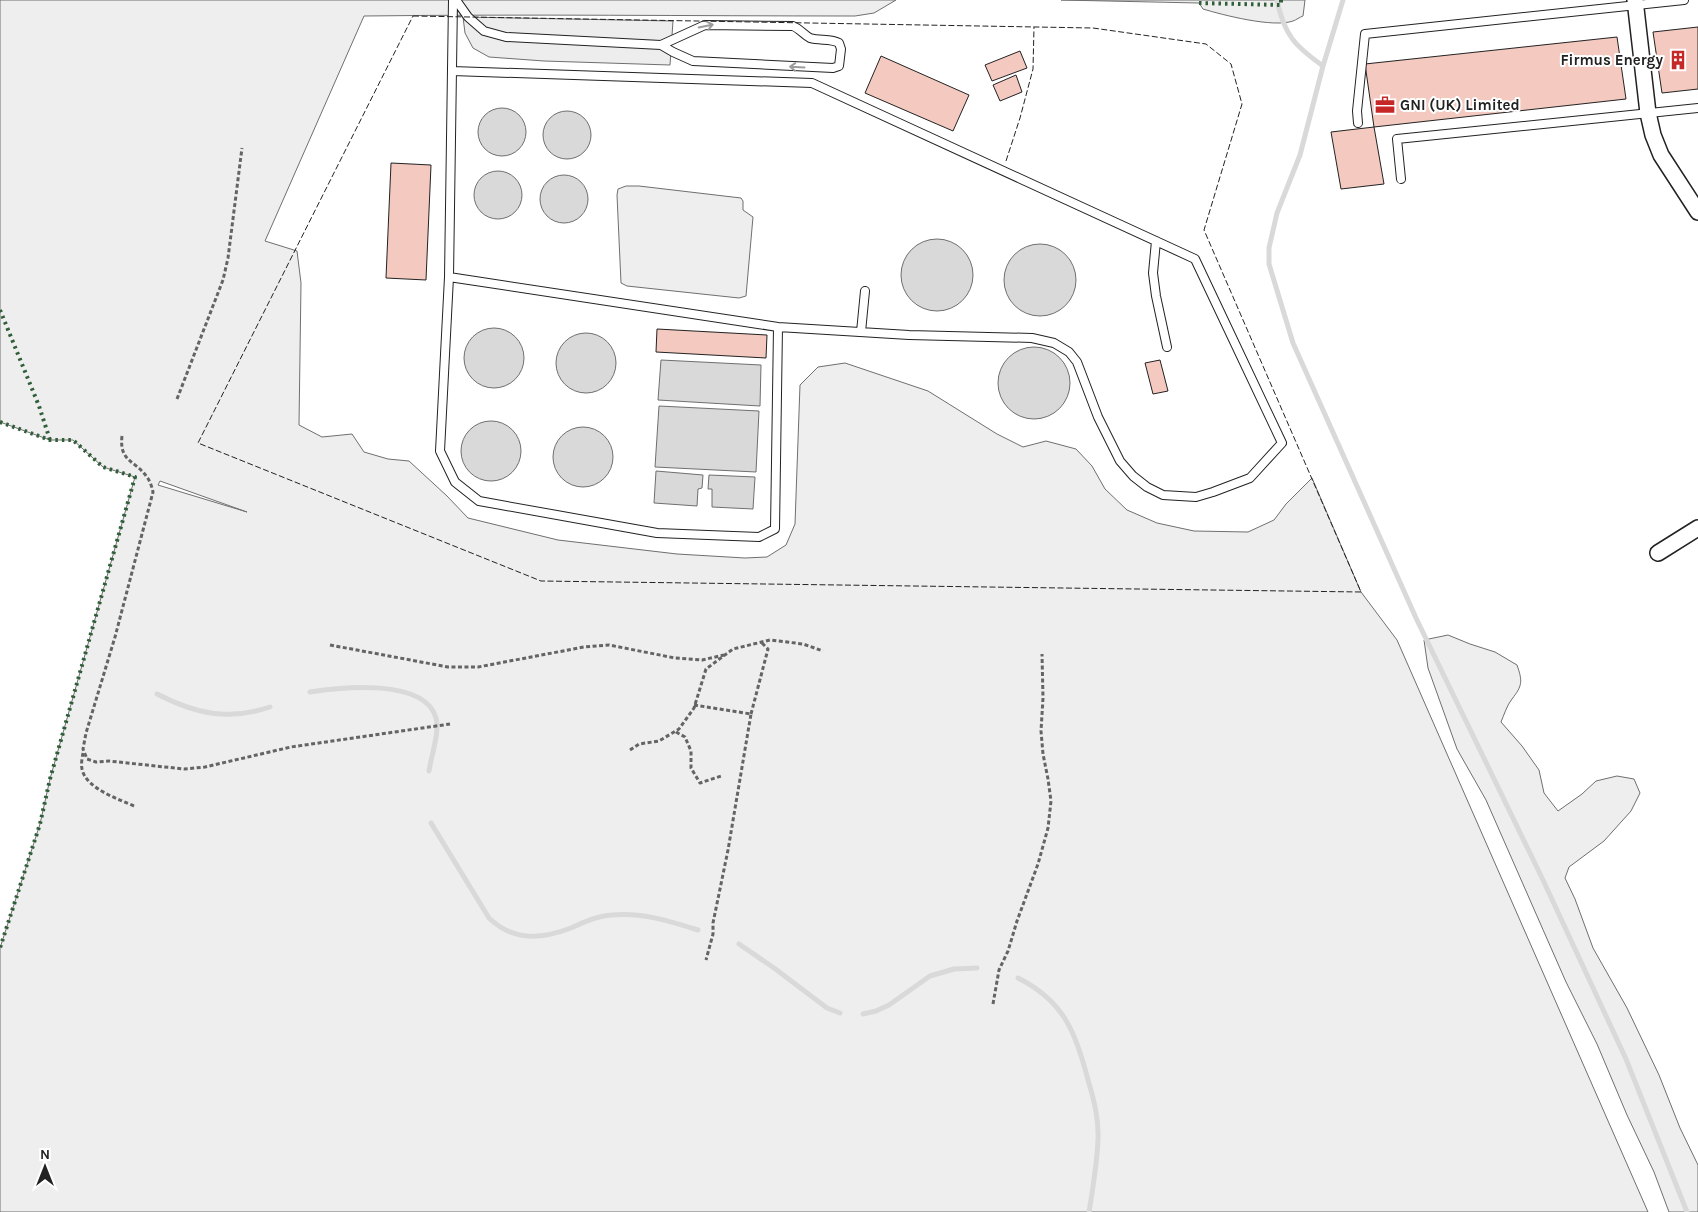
<svg xmlns="http://www.w3.org/2000/svg" width="1698" height="1212" font-family="Karla,sans-serif">
<style>
.green{fill:#eee;stroke:#6f6f6f;fill-rule:evenodd}
.parking{fill:#ededed;stroke:#6f6f6f}
.water{fill:#d9d9d9;stroke:#6f6f6f}
.lines{fill:none;stroke-linecap:round;stroke-linejoin:round}
.stream{stroke:#d9d9d9;stroke-width:5}
.building{fill:#f3c9c0;stroke:#222}
.lane-casing{stroke:#222;stroke-width:10}
.street-casing{stroke:#222;stroke-width:18}
.path{stroke:#646464;stroke-width:3;stroke-dasharray:4 2.5;stroke-linecap:butt}
.lane{stroke:#fff;stroke-width:8}
.street{stroke:#fff;stroke-width:15}
.hedge{stroke:#2f5e38;stroke-width:4;stroke-dasharray:2.5 4;stroke-linecap:butt}
.fence{stroke:#222;stroke-width:1;stroke-dasharray:6 2.5;stroke-linecap:butt}
.oneway{stroke:#9c9c9c}
.labels{text-anchor:middle;stroke-width:4;stroke-linejoin:round;paint-order:stroke}
.poi-label{font-size:15px;font-weight:bold;fill:#222;stroke:#fff;text-anchor:end}
</style>
<rect width="100%" height="100%" fill="#fff"/>
<path class="green" d="M0 0H896L874 13 855 16C691 16 528 14 364 16L265 241 297 251 301 283 299 425 322 437 352 434 364 452 388 459 409 461 447 496 468 518 558 540 677 554 745 558 767 557 786 545 795 524 800 385 818 367 845 363 928 391 997 434 1023 447 1046 441 1076 449 1092 466 1105 489 1127 510 1157 523 1194 531 1248 532 1274 520 1286 504 1312 478 1361 592 1397 640 1648 1212H0V948L40 824 50 779 135 477 103 467 73 440H50L0 422ZM160 481 247 512 158 485Z
M1061 0H1305L1303 16C1300 17 1296 20 1293 21 1273 28 1223 15 1203 9L1199 3Z
M626 186H639L741 198 743 201V210L753 217 746 296 739 298 627 286 621 283 617 195 618 189Z
M1448 635 1470 644 1495 652 1517 665C1523 682 1522 686 1512 699 1507 705 1504 715 1501 722L1522 746 1539 770 1544 793 1558 811 1582 794 1596 781 1617 776 1634 779 1640 793 1631 811 1604 841 1569 867 1565 878 1575 899 1593 948 1627 1008 1659 1075 1680 1128 1698 1165V1212H1669L1654 1172 1627 1115 1597 1044 1566 982 1486 800 1457 749 1428 668 1424 640Z"/>
<path class="parking" d="M463 17 673 21 670 65 544 61 489 57 473 48 465 33Z"/>
<path class="water" d="M478 132a24 24 0 1 1 48 0a24 24 0 1 1-48 0Z
M543 135a24 24 0 1 1 48 0a24 24 0 1 1-48 0Z
M474 195a24 24 0 1 1 48 0a24 24 0 1 1-48 0Z
M540 199a24 24 0 1 1 48 0a24 24 0 1 1-48 0Z
M901 275a36 36 0 1 1 72 0a36 36 0 1 1-72 0Z
M1004 280a36 36 0 1 1 72 0a36 36 0 1 1-72 0Z
M464 358a30 30 0 1 1 60 0a30 30 0 1 1-60 0Z
M556 363a30 30 0 1 1 60 0a30 30 0 1 1-60 0Z
M998 383a36 36 0 1 1 72 0a36 36 0 1 1-72 0Z
M661 360 761 365 760 406 658 400Z
M659 406 759 411 756 472 655 467Z
M461 451a30 30 0 1 1 60 0a30 30 0 1 1-60 0Z
M553 457a30 30 0 1 1 60 0a30 30 0 1 1-60 0Z
M656 471 703 475 702 488 698 489 697 506 654 503Z
M709 475 755 477 753 509 712 507V489H708Z"/>
<g class="lines">
<path class="stream" d="M1277 0C1284 35 1295 46 1323 66
M1343 0 1323 66 1300 155 1277 213 1269 248V264L1293 343 1416 618 1543 880 1626 1059 1687 1212
M310 692C341 687 425 678 436 718 440 731 431 757 429 771
M157 694C196 714 228 721 270 707
M431 823 489 918C514 942 542 939 571 928 584 922 597 916 612 915 642 912 669 921 698 930
M739 944 774 968 827 1008 840 1013
M1018 978C1064 1001 1076 1033 1088 1080 1094 1100 1099 1119 1098 1140 1097 1164 1093 1188 1089 1212
M863 1014 876 1011 889 1005 930 976 954 969 977 968"/>
</g>
<path class="building" d="M1698 27V89L1662 93 1653 32Z
M1617 37 1626 99 1374 127 1365 64Z
M1020 51 1027 68 992 81 985 65Z
M881 56 969 95 953 131 865 93Z
M1016 75 1022 92 1000 101 993 85Z
M1374 127 1384 184 1341 189 1331 132Z
M391 163 431 165 426 280 386 278Z
M657 329 767 335 766 358 656 352Z
M1160 360 1168 391 1153 394 1145 363Z"/>
<g class="lines">
<defs>
<path id="lane" d="M456 0 468 17 484 31 506 37 661 45 673 52 693 61 833 68 839 66 841 49 839 43C831 38 820 41 810 38 804 35 800 29 793 26L705 25 661 45
M452 71 812 83 1195 259 1282 443 1250 478 1213 492 1196 497 1163 495 1147 487 1133 476 1120 461 1098 417 1077 362 1069 352 1054 343 1032 338 909 335 778 327 449 277 453 0
M1358 123 1357 111 1365 34 1684 0
M1401 179 1397 139 1698 108
M1156 241 1153 273 1156 296 1167 347
M449 277 440 451 455 482 479 501 657 533 759 537 775 529 778 327
M861 332 865 291"/>
<path id="street" d="M1635 0 1648 113 1653 135 1661 155 1698 212
M1658 553 1698 528"/>
</defs>
<use href="#lane" class="lane-casing"/>
<use href="#street" class="street-casing"/>
<path class="path" d="M177 399 223 280 228 258 242 148
M122 436C119 462 135 460 147 477 150 481 152 487 153 492L115 637 86 733 83 749 87 759 96 762 109 761 184 769 205 767 291 747 450 724
M330 645 448 667H478L584 647 609 645 675 658 702 660 724 655
M694 705 751 714 728 850 713 923V934L706 960
M751 714 768 649 762 643
M676 732 685 737 691 751V768L700 783 721 776
M630 750 639 744 659 741 679 729 694 708 706 669 733 649 770 640 803 644 823 651
M83 753C82 758 81 764 82 769 86 789 119 799 136 807
M993 1004 999 970 1008 951 1017 921 1038 864 1048 828 1051 801 1048 779 1043 754 1041 731 1043 698 1042 654"/>
<use href="#lane" class="lane"/>
<use href="#street" class="street"/>
<path class="hedge" d="M1199 3 1281 5V0
M0 310 39 406 50 440
M0 422 50 440H73L103 467 135 477 50 779 40 824 0 948"/>
<path class="fence" d="M413 16 1093 28 1206 44 1231 64 1242 104 1204 230 1361 592 541 581 198 443Z
M1006 161 1020 118 1033 69 1034 27"/>
</g>
<defs><path id="oneway-shaft" d="M-6 0H5M1.5-3L5.5 0L1.5 3" fill="none" stroke-width="1.6" stroke-linecap="round" stroke-linejoin="round" transform="scale(1.25)"/></defs>
<g class="oneway">
<use href="#oneway-shaft" transform="translate(706 26) rotate(-11)"/>
<use href="#oneway-shaft" transform="translate(797 67) rotate(-177)"/>
</g>
<defs>
<symbol id="building-bare" viewBox="-9 -9 18 18"><path d="M-4-6H4V6H1V3H-1V6H-4ZM-2.5-4.3h1.7v1.8h-1.7ZM.8-4.3h1.7v1.8H.8ZM-2.5-1h1.7V.8h-1.7ZM.8-1h1.7V.8H.8Z" fill="#c62828" stroke="#fff" stroke-width="2.5" paint-order="stroke"/></symbol>
<symbol id="office-bare" viewBox="-9 -9 18 18"><path d="M-6-3h4V-5.5h4V-3h4V5H-6ZM-1-4.5V-3h2v-1.5ZM-6 0V1H6V0Z" fill="#c62828" stroke="#fff" stroke-width="2.5" paint-order="stroke"/></symbol>
</defs>
<g fill-rule="evenodd">
<use href="#building-bare" x="1664" y="46" width="28" height="28"/>
<use href="#office-bare" x="1371" y="91" width="28" height="28"/>
</g>
<g class="labels">
<g class="poi-label">
<text x="1663" y="65">Firmus Energy</text>
<text x="1400" y="110" text-anchor="start">GNI (UK) Limited</text>
</g>
</g>
<g transform="translate(45 1167)" stroke="#ffffff" stroke-width="4" paint-order="stroke">
<path d="M0-4L9 19L0 12L-9 19Z" fill="#222222"/>
<text y="-8" font-size="14" font-weight="bold" text-anchor="middle" fill="#222222">N</text>
</g>
</svg>
